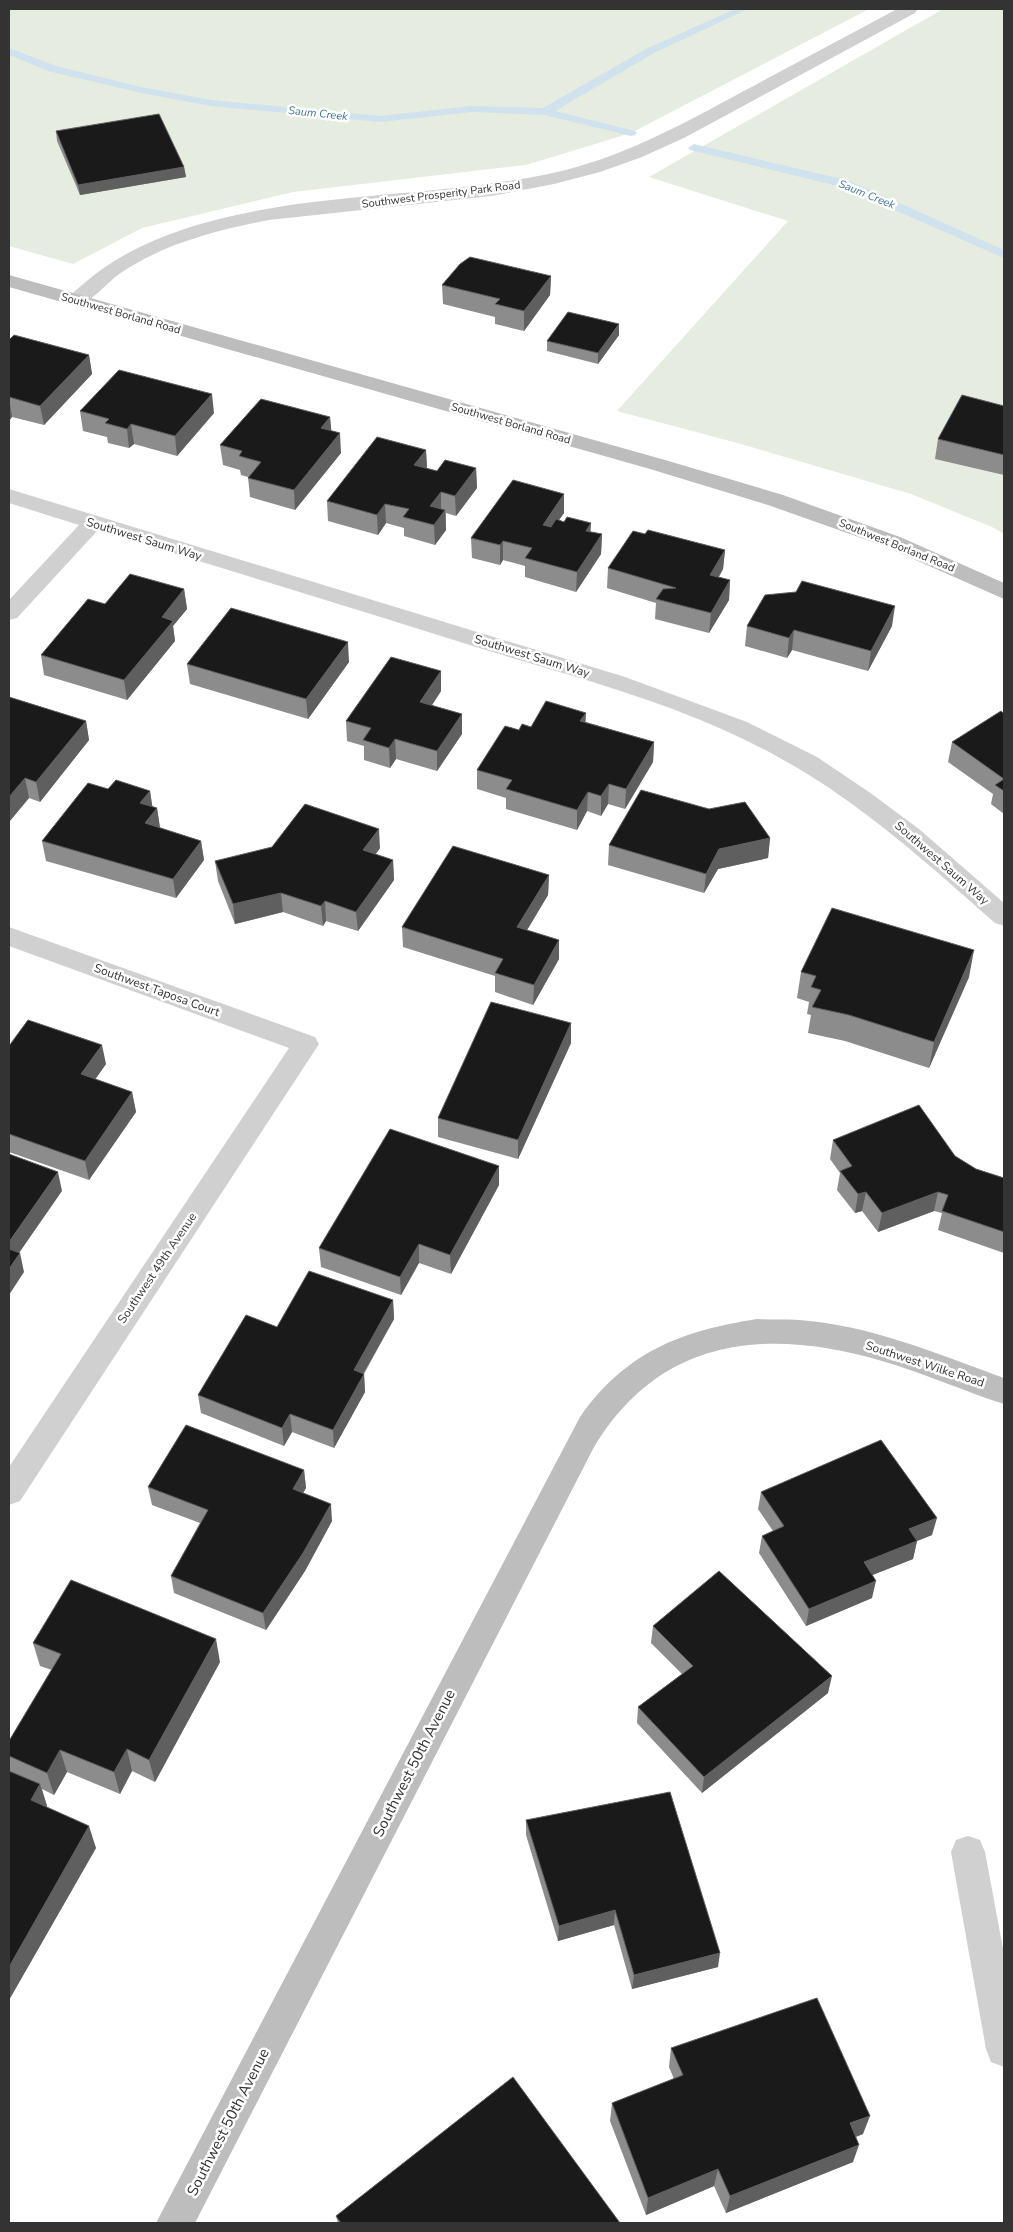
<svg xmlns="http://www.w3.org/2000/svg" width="1013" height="2232" font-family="'Nunito Sans',sans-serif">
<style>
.green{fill:#e6ecdf}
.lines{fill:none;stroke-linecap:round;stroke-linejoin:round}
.stream{fill:#cfe2ee;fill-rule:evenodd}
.street{fill:#d0d0d0;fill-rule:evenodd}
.secondary{fill:#bdbdbd;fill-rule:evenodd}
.wall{fill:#8c8c8c}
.shaded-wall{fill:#5f5f5f}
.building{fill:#1a1a1a;stroke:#5f5f5f}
.labels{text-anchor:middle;stroke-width:5;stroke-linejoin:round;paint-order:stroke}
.far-water-label{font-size:11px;font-style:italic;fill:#3f7597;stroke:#fff}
.far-street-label{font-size:11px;fill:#333;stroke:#fff}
.street-label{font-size:12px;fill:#333;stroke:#fff}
.near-street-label{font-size:15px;fill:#333;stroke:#fff}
</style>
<rect width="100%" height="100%" fill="#fff"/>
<path class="green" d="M9 9H869L631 133 526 165 293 192 142 228 73 264 9 246Z
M943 9H1004V534L992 527 911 494 741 444 617 411 788 221 649 177Z"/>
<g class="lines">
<path class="stream" d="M735 9H748L654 53 555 111 635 131 637 133 635 135 631 136 545 115 472 112 380 122 211 106 141 93 48 71 9 55V48L56 66 141 87 211 100 380 116 472 106 543 108 646 49Z
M694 144 850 181 1004 250V258L842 187 690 150 688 148Z"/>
<path class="street" d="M897 9H918L915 13 684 138 642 157 600 172 554 184 491 196 269 220C218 230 166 243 122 272 106 282 89 309 69 304L66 300C70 294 77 290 82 285 116 255 155 238 197 225 312 191 435 198 553 173 621 158 681 125 742 92 794 64 845 37 897 9Z
M9 489 625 677 747 722 817 757 869 792 919 829 1004 903V926L995 923C927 863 859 801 778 757 689 707 586 680 489 651 359 610 228 570 98 530L17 618 9 620V600L79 525 9 503Z
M9 927 315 1037 319 1044 20 1501 9 1505V1467L289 1048 9 946Z
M968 1836 980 1840 985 1852 1004 1954V2067L991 2062 986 2049 951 1852 956 1840Z"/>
<path class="secondary" d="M9 275 665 460 783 495 900 537 1004 583V599L884 546 768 505 650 469 9 287Z
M757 1319C771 1320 785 1319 799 1320 870 1325 938 1354 1004 1378V1404C963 1391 924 1373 882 1361 766 1327 659 1337 593 1449L195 2223H156L580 1417C626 1352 680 1331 757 1319Z"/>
</g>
<path class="wall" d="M56 131 184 167 186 177 80 195 57 141Z
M551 276 550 295 524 331 495 324V317L443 304 442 285Z
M619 335 598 364 547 351V341Z
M9 340 89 355 92 374 44 425 12 417 9 421Z
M1004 406V475L935 459 938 439Z
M80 411 214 413 177 456 134 444 129 448 108 443 107 437 83 431Z
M330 417 331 431 341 453 295 510 250 497 248 477 241 475 240 470 223 465 220 445Z
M426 450 427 469 437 471 476 468 477 488 456 516 446 513V530L435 545 404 536V528L386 523 378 535 328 521 327 501Z
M564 513 559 520 591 532 602 534 601 554 576 592 525 577V566L503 560 500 565 472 558 471 538Z
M645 534 725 550 723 569 719 577 730 580 729 600 709 633 655 619 656 603 607 588 608 568Z
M184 589 187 609 173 626 175 641 127 700 44 675 41 655 105 604Z
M747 626H892L868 671 792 650 787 658 745 646Z
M349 662 308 719 190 684 187 664Z
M441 691 432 705 462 734 437 771 396 759 390 768 364 760V746L347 741 346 721Z
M9 697 86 721 89 740 40 802 29 798 9 822Z
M1004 714V814L991 804 993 794 948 762 952 742Z
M586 722 654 742 653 762 625 809 608 804 601 816 587 811 577 830 506 809V798L477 789V770L519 730 531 727Z
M108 789 150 791 152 807 157 808 160 828 201 841 204 860 176 898 46 861 42 841Z
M770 838 768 858 718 869 704 893 608 865 609 845Z
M380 848 376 854 393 860 394 880 358 931 326 921 323 926 283 912 235 924 218 881 215 861Z
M549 875 548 895 527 930 559 959 533 1005 495 992V976L403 947 402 927Z
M801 972 969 977 929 1068 845 1041 808 1033 811 1015 807 1014 809 1002 797 998Z
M571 1023V1043L518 1159 438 1137V1118Z
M9 1046 106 1064 95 1079 132 1092 136 1112 89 1180 9 1152Z
M833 1140 955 1156 976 1169 1004 1178V1253L938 1230 942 1213 934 1211 878 1232 862 1211 855 1213 837 1190 840 1173 830 1159Z
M499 1166V1185L451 1274 419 1263 401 1295 321 1267 319 1248Z
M393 1300 394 1319 364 1374 365 1392 334 1448 292 1432 284 1446 201 1413 198 1395 277 1327Z
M304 1470 306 1488 303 1493 332 1521 305 1571 266 1630 174 1593 171 1576 200 1523 152 1505 148 1487Z
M761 1492 932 1535 917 1541 913 1559 872 1575V1598L806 1626 759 1553 762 1536 773 1531 758 1509Z
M653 1626 828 1693 702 1793 637 1723 638 1707 682 1674 651 1643Z
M33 1643 220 1662 155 1782 132 1771 120 1794 67 1772 54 1795 42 1789 47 1806V1807L96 1848 9 2000V1741L52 1670 40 1666Z
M526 1820 718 1967 632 1989 614 1925 558 1941 526 1835Z
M671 2048 863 2134 856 2137 853 2162 726 2213 714 2186 646 2215 610 2121 612 2103 674 2079 669 2067Z
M336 2216 620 2223H338Z"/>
<path class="shaded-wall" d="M184 167 186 177 80 195 78 185Z
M551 276 550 295 524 331V311Z
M619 324V335L598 364V353Z
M89 355 92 374 44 425 40 406Z
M212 394 214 413 177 456 175 436Z
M9 397 12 417 9 421Z
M330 417 332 437 321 428Z
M131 424 134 444 129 448 127 429Z
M340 433 341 453 295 510 294 490Z
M426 450 427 469 414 465Z
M476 468 477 488 456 516 455 496Z
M441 492V512L430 506Z
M564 494V513L542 544 543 525Z
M385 504 386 523 378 535 377 515Z
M445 510 446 530 435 545 434 525Z
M591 523 590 543 586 531Z
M602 534 601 554 576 592 577 572Z
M503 541V560L500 565V545Z
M725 550 723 569 708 595 710 575Z
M730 580 729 600 709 633 711 613Z
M184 589 187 609 173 626 175 641 127 700 124 680 162 617Z
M895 606 892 626 868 671 871 651Z
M794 630 792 650 787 658 789 638Z
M348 642 349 662 308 719 306 699Z
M441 671V691L421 722 420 702Z
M586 713 585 733 580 721Z
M462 714V734L437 771V751Z
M86 721 89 740 40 802 36 782Z
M395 739 396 759 390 768 389 748Z
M654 742 653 762 625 809 626 789Z
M25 778 29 798 9 822V797Z
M609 784 608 804 601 816V796Z
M150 791 153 810 140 803Z
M588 792 587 811 577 830V810Z
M157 808 160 828 145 823Z
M379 829 380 848 364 870 363 850Z
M770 838 768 858 718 869 704 893 706 874 719 849Z
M201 841 204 860 176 898 173 879Z
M393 860 394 880 358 931 356 912Z
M549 875 548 895 517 947V927Z
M281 893 283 912 235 924 233 904Z
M325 901 326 921 323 926 321 906Z
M559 940V959L533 1005 534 985Z
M974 950 969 977 929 1068 934 1042Z
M571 1023V1043L518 1159V1140Z
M102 1045 106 1064 85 1094 81 1074Z
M132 1092 136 1112 89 1180 85 1161Z
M499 1166V1185L451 1274 450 1255Z
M58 1172 62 1191 10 1266 9 1263V1242Z
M866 1192 862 1211 855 1213 858 1194Z
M938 1192 934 1211 878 1232 882 1213Z
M419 1244V1263L401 1295 400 1277Z
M20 1253 24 1272 9 1295V1269Z
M393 1300 394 1319 355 1388 354 1370Z
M364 1374 365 1392 334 1448 333 1430Z
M290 1414 292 1432 284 1446 282 1428Z
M304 1470 306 1488 295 1507 293 1489Z
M331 1504 332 1521 305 1571 266 1630 263 1613Z
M937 1518 932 1535 917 1541 913 1559 860 1580 864 1562 909 1529Z
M876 1581 872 1598 806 1626 809 1609Z
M216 1639 220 1662 155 1782 149 1760Z
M832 1676 828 1693 702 1793 704 1777Z
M127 1749 132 1771 120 1794 114 1772Z
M60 1750 67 1772 54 1795 47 1773Z
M40 1784 47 1806 38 1822 31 1800Z
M89 1826 96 1848 9 2000V1967Z
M615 1910 614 1925 558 1941 559 1926Z
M720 1953 718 1967 632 1989 634 1975Z
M870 2116 863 2134 844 2141 850 2123Z
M859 2145 853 2162 726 2213 730 2196Z
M718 2169 714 2186 646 2215 648 2198Z"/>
<path class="building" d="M159 114 184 167 78 185 56 131Z
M470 257 551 276 524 311 495 304 500 299 442 285 460 264Z
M568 312 619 324 598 353 547 341Z
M14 335 89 355 40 406 9 397V340Z
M119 370 212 394 175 436 131 424 127 429 105 423 109 419 80 411Z
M962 395 1004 406V455L938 439Z
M261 399 330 417 321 428 340 433 294 490 248 478 261 462 239 456 242 451 220 445Z
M377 437 426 450 414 465 437 471 445 460 476 468 455 496 441 492 430 506 445 510 434 525 403 517 409 509 385 504 377 515 327 501Z
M513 480 564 494 543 525 551 527 556 519 564 522 567 517 591 523 586 531 602 534 577 572 525 558 532 548 503 541 500 545 471 538Z
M648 530 725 550 710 575 730 580 711 613 656 599 663 589 676 588 608 568 633 531 645 534Z
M130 574 184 589 162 617 173 621 124 680 41 655 88 599 105 604Z
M802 581 895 606 871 651 794 630 789 638 747 626 765 595 796 592Z
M231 608 348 642 306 699 187 664Z
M391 657 441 671 420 702 462 714 437 751 395 739 389 748 363 740 371 728 346 721Z
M9 697 86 721 36 782 25 778 9 797Z
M546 701 586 713 580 721 654 742 626 789 609 784 601 796 588 792 577 810 506 789 512 780 477 770 505 726 519 730 522 724 531 727Z
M1001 711 1004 714V791L995 785 1004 779 952 742Z
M116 780 150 791 140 803 157 808 145 823 201 841 173 879 42 841 88 783 108 789Z
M641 790 709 809 745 802 770 838 719 849 706 874 609 845Z
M305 804 379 829 363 850 393 860 356 912 325 901 321 906 281 893 233 904 215 861 272 847Z
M453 846 549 875 517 927 559 940 534 985 495 973 503 959 402 927Z
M832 908 974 950 934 1042 849 1015 812 1007 821 990 811 987 816 976 801 972Z
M491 1002 571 1023 518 1140 438 1118Z
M28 1020 102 1045 81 1074 132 1092 85 1161 9 1134V1046Z
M919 1105 955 1156 976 1169 1004 1178V1232L942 1211 948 1195 938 1192 882 1213 866 1192 858 1194 840 1171 852 1166 833 1140Z
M390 1129 499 1166 450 1255 419 1244 400 1277 319 1248Z
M9 1154 58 1172 9 1242Z
M9 1249 20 1253 9 1269Z
M309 1271 393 1300 354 1370 364 1374 333 1430 290 1414 282 1428 198 1395 246 1315 277 1327Z
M186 1425 304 1470 293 1489 331 1504 303 1553 263 1613 171 1576 208 1510 148 1487Z
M881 1440 937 1518 909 1529 917 1541 864 1562 876 1581 809 1609 762 1536 784 1526 761 1492Z
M719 1571 832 1676 704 1777 638 1707 693 1666 653 1626Z
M71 1580 216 1639 149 1760 127 1749 114 1772 60 1750 47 1773 9 1756V1741L61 1654 33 1643Z
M9 1771 40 1784 31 1800 89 1826 9 1967Z
M670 1792 720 1953 634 1975 615 1910 559 1926 526 1820Z
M817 1998 870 2116 850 2123 859 2145 730 2196 718 2169 648 2198 612 2103 683 2075 671 2048Z
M513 2077 620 2223H341L336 2216Z"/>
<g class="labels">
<g class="far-water-label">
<text transform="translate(318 113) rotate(6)" y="4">Saum Creek</text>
<text transform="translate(867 194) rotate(22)" y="4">Saum Creek</text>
</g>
<g class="far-street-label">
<text transform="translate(441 194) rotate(-7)" y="4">Southwest Prosperity Park Road</text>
<text transform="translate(121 313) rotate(16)" y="4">Southwest Borland Road</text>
<text transform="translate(511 423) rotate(16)" y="4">Southwest Borland Road</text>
<text transform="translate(897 545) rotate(22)" y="4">Southwest Borland Road</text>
</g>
<g class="street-label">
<text transform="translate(144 539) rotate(17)" y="4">Southwest Saum Way</text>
<text transform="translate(532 656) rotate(17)" y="4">Southwest Saum Way</text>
<text transform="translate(942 863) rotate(41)" y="4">Southwest Saum Way</text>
<text transform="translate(157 990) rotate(20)" y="4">Southwest Taposa Court</text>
<text transform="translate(157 1268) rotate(-56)" y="4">Southwest 49th Avenue</text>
<text transform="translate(925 1364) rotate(18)" y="4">Southwest Wilke Road</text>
</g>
<g class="near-street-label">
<text transform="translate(414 1763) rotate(-63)" y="5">Southwest 50th Avenue</text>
<text transform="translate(228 2122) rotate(-63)" y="5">Southwest 50th Avenue</text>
</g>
</g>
<rect width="1013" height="2232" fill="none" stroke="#333333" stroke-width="20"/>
</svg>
